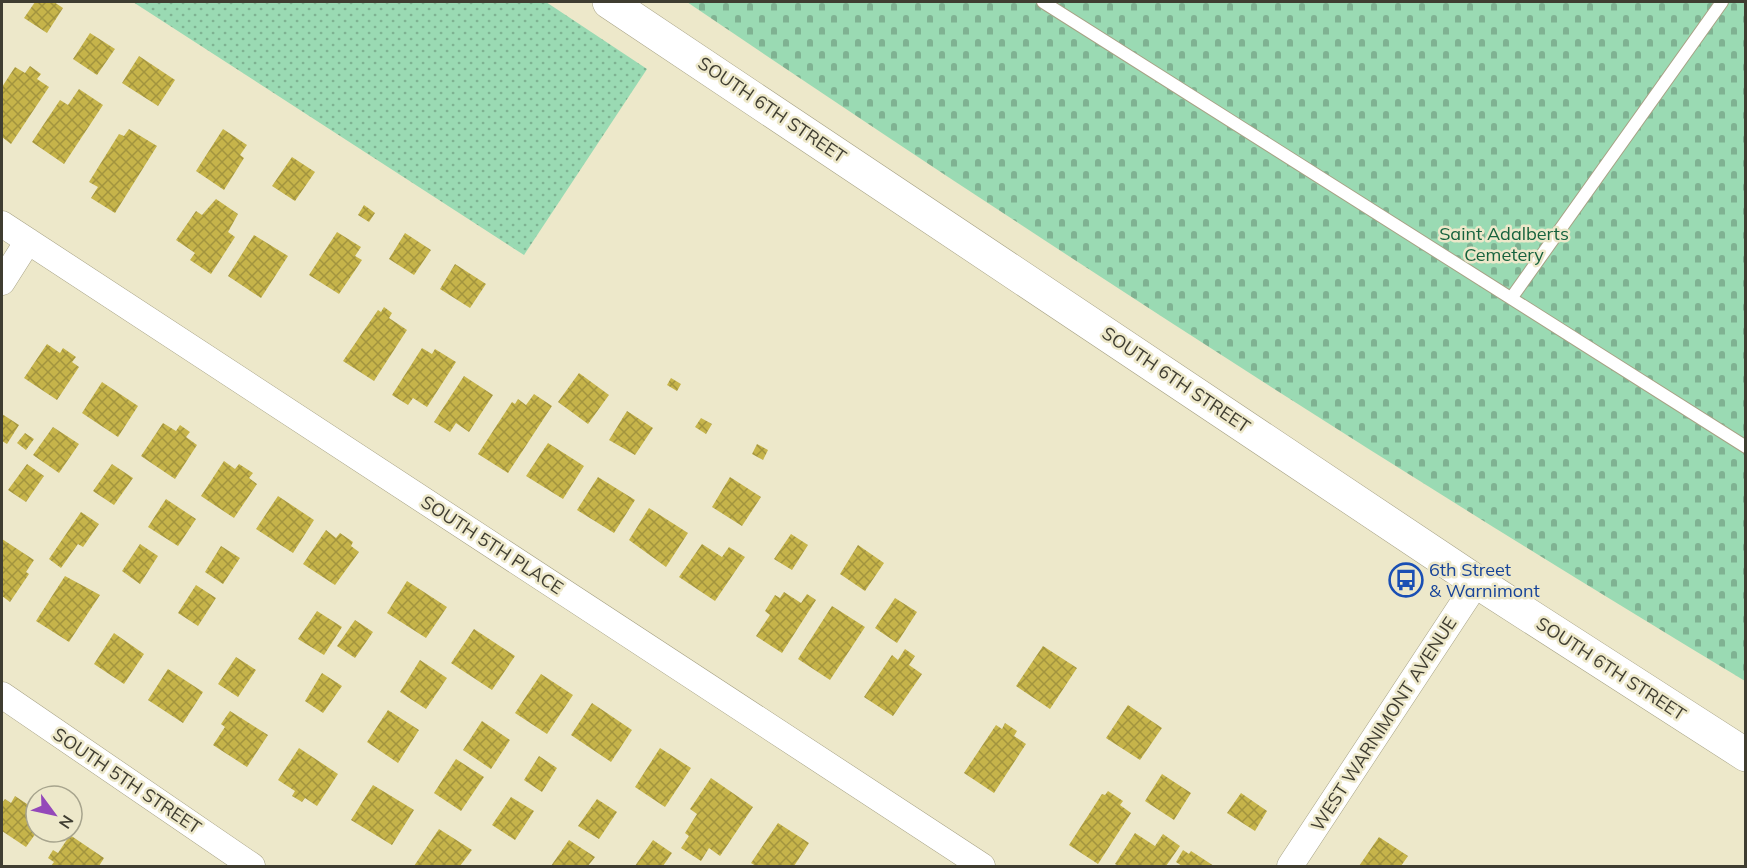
<svg xmlns="http://www.w3.org/2000/svg" width="1747" height="868" font-family="Mulish,sans-serif">
<style>
.cemetery{fill:url(#cemetery-stones)}
.garden{fill:url(#garden-dots)}
.building{fill:url(#building-cross-hatch)}
.lines{fill:none;stroke-linecap:round;stroke-linejoin:round}
.lane-casing{stroke:#a7a285;stroke-width:14}
.street-casing{stroke:#a7a285;stroke-width:27}
.secondary-casing{stroke:#a7a285;stroke-width:34}
.lane{stroke:#fff;stroke-width:12}
.street{stroke:#fff;stroke-width:26}
.secondary{stroke:#fff;stroke-width:33}
.labels{text-anchor:middle;stroke-width:5;stroke-linejoin:round;paint-order:stroke}
.street-label{font-size:18px;fill:#3f3d31;stroke:#ede8ca}
.park-label{font-size:18px;fill:#16623d;stroke:#ede8ca}
.transit-label{font-size:18px;fill:#164399;stroke:#ede8ca;text-anchor:start}
</style>
<defs>
<pattern id="cemetery-stones" width="16" height="16" patternUnits="userSpaceOnUse" patternTransform="scale(1.5)"><rect width="16" height="16" fill="#9adab3"/><path d="M2 7V4a2 2 0 0 1 4 0v3zM10 15v-3a2 2 0 0 1 4 0v3z" fill="#7fb292"/></pattern>
<pattern id="garden-dots" width="8" height="8" patternUnits="userSpaceOnUse" patternTransform="scale(1.5)"><rect width="8" height="8" fill="#9adab3"/><path d="M2 2h.1M6 6h.1" fill="none" stroke="#7fb292" stroke-width="1.8" stroke-linecap="round"/></pattern>
<pattern id="building-cross-hatch" width="8" height="8" patternUnits="userSpaceOnUse" patternTransform="scale(1.5)"><rect width="8" height="8" fill="#c6b44a"/><path d="M0 0l8 8M0 8l8-8" fill="none" stroke="#a2943e"/></pattern>
</defs>
<rect width="100%" height="100%" fill="#ede8ca"/>
<path class="cemetery" d="M687 2H1745V681C1386 465 1034 237 687 2Z"/>
<path class="garden" d="M133 2H546L647 69 524 255Z"/>
<path class="building" d="M35 2H54L63 8 47 33 24 18Z
M90 33 115 49 97 75 73 59Z
M139 56 175 80 158 106 122 83Z
M30 66 41 74 37 79 49 87 11 144 2 137V87L15 67 25 73Z
M79 89 103 105 64 164 32 142 60 100 68 105Z
M129 129 157 146 115 213 91 198 98 187 89 182 119 134 124 136Z
M223 129 247 145 240 155 244 158 224 190 196 171Z
M292 157 315 172 295 201 272 186Z
M216 199 238 214 228 232 235 237 211 274 190 260 195 253 176 240 196 211 202 215Z
M364 205 375 213 369 222 358 215Z
M337 232 361 247 355 256 362 260 339 294 309 275Z
M405 233 431 250 414 275 389 259Z
M254 235 288 256 261 298 228 276Z
M455 264 486 284 470 308 440 289Z
M384 307 392 313 389 318 407 330 374 381 343 361 378 310 381 312Z
M47 344 60 353 63 348 76 357 72 362 79 367 57 400 24 378Z
M422 348 432 354 435 349 456 362 427 407 413 398 408 405 392 395Z
M579 373 609 395 588 424 558 402Z
M464 376 493 395 469 432 456 423 450 432 434 422Z
M671 378 681 384 677 391 667 385Z
M102 382 138 406 118 437 82 413Z
M534 394 552 406 508 473 478 454 512 402 515 404 518 399 526 405Z
M627 411 653 428 635 455 609 440Z
M2 414 19 425 7 444 2 441Z
M701 418 712 424 706 434 695 427Z
M163 423 176 431 180 425 190 432 186 437 197 445 175 479 141 456Z
M53 427 79 444 59 473 33 455Z
M25 433 34 439 26 450 17 443Z
M548 443 584 466 563 499 526 476Z
M757 444 768 450 763 460 752 454Z
M224 461 235 469 239 464 253 473 249 478 257 484 234 518 201 496Z
M27 464 44 476 26 502 8 490Z
M112 464 133 478 114 505 93 491Z
M598 477 635 500 614 533 577 510Z
M730 477 761 497 742 526 712 507Z
M278 496 314 520 293 553 256 529Z
M166 499 196 519 178 546 148 527Z
M649 508 688 533 666 567 629 540Z
M81 512 99 524 83 547 78 544 61 568 49 559Z
M326 530 336 538 340 533 353 542 351 546 359 552 335 585 303 564Z
M791 534 808 545 792 570 774 559Z
M2 539 34 560 26 572 29 574 10 602 2 596Z
M140 544 158 556 140 584 122 571Z
M702 544 722 557 729 547 745 557 715 601 679 577Z
M858 545 884 563 865 591 840 574Z
M221 546 240 558 223 584 205 572Z
M65 576 100 595 69 642 36 621Z
M407 581 447 607 426 638 387 613Z
M196 585 216 598 198 626 178 613Z
M784 592 801 603 807 594 816 600 782 653 756 636 770 615 765 611 775 595 780 598Z
M895 598 917 612 897 643 875 628Z
M832 606 865 627 830 680 798 659Z
M317 611 342 627 324 655 298 639Z
M355 620 373 632 355 658 337 646Z
M474 629 515 656 492 690 451 663Z
M114 633 144 654 124 684 94 664Z
M1043 646 1077 668 1050 709 1016 686Z
M905 649 915 656 909 665 922 674 893 716 864 697 892 655 898 660Z
M236 657 256 670 238 697 218 684Z
M420 660 447 678 426 709 400 692Z
M168 669 203 692 183 723 148 700Z
M322 673 342 686 323 713 305 701Z
M541 674 573 695 547 734 515 713Z
M592 703 632 730 611 762 571 735Z
M1128 705 1162 728 1140 760 1106 738Z
M388 710 419 730 398 763 367 742Z
M230 711 268 735 247 767 213 745 225 727 221 724Z
M482 721 510 740 491 769 463 750Z
M1005 723 1017 731 1014 736 1026 744 994 793 964 773 996 725 1002 729Z
M299 748 338 774 317 806 305 798 302 802 292 796 295 791 278 780Z
M660 748 691 768 665 807 635 787Z
M539 756 557 768 542 792 524 780Z
M456 759 484 777 461 811 434 793Z
M1162 774 1191 793 1174 820 1145 801Z
M711 778 753 807 720 856 709 848 701 861 681 848 689 836 685 833 697 814 690 809Z
M373 785 414 810 392 845 351 820Z
M1108 791 1123 801 1120 805 1131 813 1098 864 1069 845 1102 794 1105 795Z
M1241 793 1267 811 1255 831 1227 813Z
M15 796 36 810V833L26 847 2 831V803L5 799 11 803Z
M511 797 534 811 515 840 492 825Z
M597 799 617 812 599 839 578 826Z
M778 823 809 843 794 866H756L751 863Z
M439 829 472 850 460 866H414Z
M1135 833 1155 846 1163 834 1180 846 1166 866H1119L1115 864Z
M70 835 104 858 99 866H51L54 862 48 858 53 850 58 853Z
M1379 837 1408 856 1401 866H1359Z
M569 840 595 857 588 866H551Z
M653 840 672 853 663 866H635Z
M1183 850 1189 854 1191 851 1214 866H1182L1176 862Z"/>
<g class="lines">
<defs>
<path id="lane" d="M1043 2 1746 447
M1512 297 1722 2"/>
<path id="street" d="M2 224 982 866
M2 282 28 241
M2 695 252 866
M1290 866 1477 582"/>
<path id="secondary" d="M609 2 1477 582 1746 755"/>
</defs>
<use href="#lane" class="lane-casing"/>
<use href="#street" class="street-casing"/>
<use href="#secondary" class="secondary-casing"/>
<use href="#lane" class="lane"/>
<use href="#street" class="street"/>
<use href="#secondary" class="secondary"/>
</g>
<defs>
<symbol id="bus-ring" viewBox="-11 -11 22 22"><circle r="9.5" fill="#ede8ca" stroke="#1a4fb4" stroke-width="1.5"/><path d="M-5-6H5V4H4V6H2V4H-2V6H-4V4H-5ZM-3.5-4V0h7V-4ZM-3.5 1.2v1.5H-2V1.2ZM2 1.2v1.5H3.5V1.2Z" fill="#1a4fb4"/></symbol>
</defs>
<g fill-rule="evenodd">
<use href="#bus-ring" x="1387" y="561" width="38" height="38"/>
</g>
<g class="labels">
<g class="street-label">
<text transform="translate(772 110) rotate(34)" y="6">SOUTH 6TH STREET</text>
<text transform="translate(1176 380) rotate(34)" y="6">SOUTH 6TH STREET</text>
<text transform="translate(492 545) rotate(33)" y="6">SOUTH 5TH PLACE</text>
<text transform="translate(1611 669) rotate(33)" y="6">SOUTH 6TH STREET</text>
<text transform="translate(1384 724) rotate(-57)" y="6">WEST WARNIMONT AVENUE</text>
<text transform="translate(127 781) rotate(34)" y="6">SOUTH 5TH STREET</text>
</g>
<g class="park-label">
<text x="1504" y="240">Saint Adalberts<tspan x="1504" dy="21">Cemetery</tspan></text>
</g>
<g class="transit-label">
<text x="1429" y="576">6th Street<tspan x="1429" dy="21">&amp; Warnimont</tspan></text>
</g>
</g>
<rect width="1747" height="868" fill="none" stroke="#3f3d31" stroke-width="6"/>
<g transform="translate(54 814) rotate(123)"><circle r="28" fill="#ede8ca" stroke="#a7a48d" stroke-width="1.5"/>
<path d="M0-4.5L10 22L0 15L-10 22Z" fill="#9448b9"/>
<text y="-9" font-size="16" font-weight="bold" text-anchor="middle" fill="#3f3d31">N</text>
</g>
</svg>
